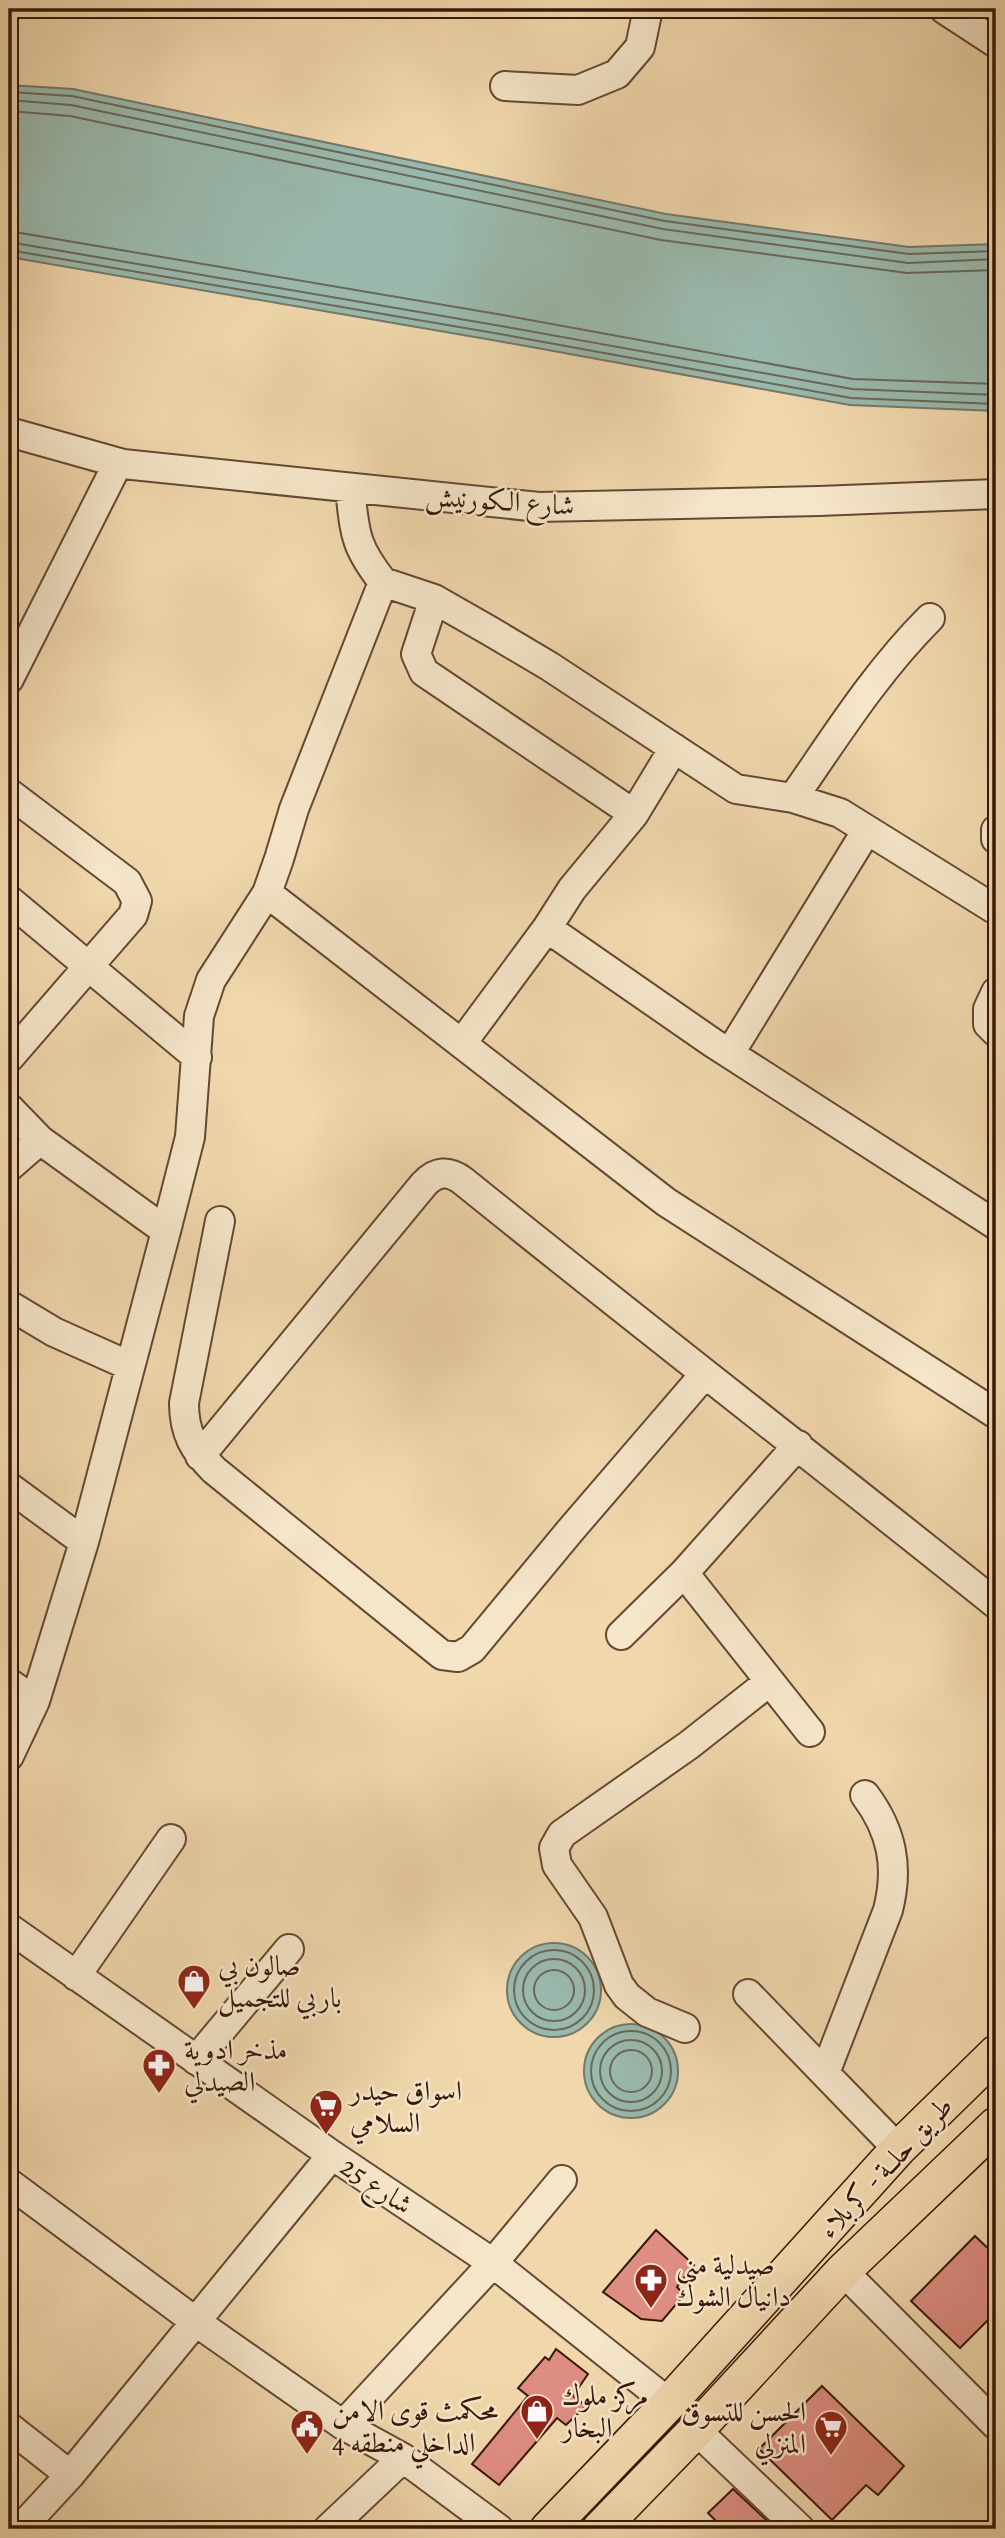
<svg xmlns="http://www.w3.org/2000/svg" width="1005" height="2538" font-family="Alegreya,Amiri,serif">
<style>
.water{fill:#9ab9ad;stroke:#72796b;stroke-width:2}
.lines{fill:none;stroke-linecap:round;stroke-linejoin:round}
.shore{stroke:#68685b;stroke-width:2}
.building{fill:#de8d82;stroke:#361809;stroke-width:2}
.minor-casing{stroke:#644832;stroke-width:32}
.major-casing{stroke:#361809;stroke-width:38}
.minor{stroke:#f5e5c9;stroke-width:28}
.major{stroke:#f0d7ac;stroke-width:35}
.labels{text-anchor:middle;stroke-width:5;stroke-linejoin:round;paint-order:stroke}
.street-label{font-size:28px;fill:#361809;stroke:#f5e5c9}
.poi-label{font-size:28px;fill:#361809;stroke:#f5e5c9;text-anchor:start}
</style>
<rect width="100%" height="100%" fill="#f0d7ac"/>
<filter id="stains"><feTurbulence type="fractalNoise" baseFrequency=".00286" numOctaves="4"/><feColorMatrix values="0 0 0 0 .2 0 0 0 0 .09 0 0 0 0 .02 0 0 0 .5 -.17"/></filter>
<radialGradient id="worn" r=".72"><stop offset=".6" stop-color="#630" stop-opacity="0"/><stop offset="1" stop-color="#630" stop-opacity=".3"/></radialGradient>
<path class="water" d="M9 85 73 89 666 214 909 247 996 244V411L850 405 498 341 9 257Z
M507 1990a47 47 0 1 1 94 0a47 47 0 1 1-94 0Z
M584 2071a47 47 0 1 1 94 0a47 47 0 1 1-94 0Z"/>
<g class="lines">
<path class="shore" d="M9 92 72 96 665 221 909 254 996 251
M9 100 71 105 663 229 908 263 996 259
M9 111 70 116 661 240 907 273 996 270
M9 231 503 315 853 379 996 384
M9 242 501 326 852 389 996 395
M9 250 500 334 851 398 996 404
M514 1990a40 40 0 1 1 80 0a40 40 0 1 1-80 0Z
M523 1990a31 31 0 1 1 62 0a31 31 0 1 1-62 0Z
M534 1990a20 20 0 1 1 40 0a20 20 0 1 1-40 0Z
M591 2071a40 40 0 1 1 80 0a40 40 0 1 1-80 0Z
M600 2071a31 31 0 1 1 62 0a31 31 0 1 1-62 0Z
M610 2071a21 21 0 1 1 42 0a21 21 0 1 1-42 0Z"/>
</g>
<path class="building" d="M656 2230 694 2265 677 2287 684 2295 662 2321 641 2319 603 2292Z
M975 2236 996 2256V2312L960 2348 911 2301Z
M556 2349 588 2374 573 2396 586 2406 566 2425 557 2418 499 2485 472 2464 528 2396 518 2388 545 2357 549 2360Z
M822 2386 904 2466 878 2495 866 2485 832 2520 759 2449Z
M733 2489 776 2529H724L708 2513Z"/>
<g class="lines">
<defs>
<path id="minor" d="M944 9 996 43
M505 86 578 90 617 74 640 47 648 9
M9 432 123 464 539 507 819 501 996 494
M383 582 434 599 490 631 549 666 736 789 793 798 840 813 996 910
M434 599 416 654 424 672 634 814
M9 679 118 463
M793 798C836 736 876 672 930 618
M996 830V839
M267 893 666 1202 996 1414
M9 900 197 1057
M547 928 713 1043 996 1225
M996 992 988 1009V1024L996 1032
M462 1043 547 928 572 889 634 814 674 748
M730 1053 867 830
M9 1058 133 915 137 901 127 882 9 793
M9 1108 40 1140 166 1231
M9 1167 40 1140
M220 1221 184 1403C184 1433 194 1450 214 1470L442 1655 458 1657 472 1649 569 1532 704 1375
M9 1305 54 1332 130 1366
M200 1456 424 1184C436 1171 449 1170 463 1181 640 1324 819 1462 996 1604
M9 1487 84 1542
M684 1573 810 1732
M621 1635 684 1573 798 1445
M9 1683 35 1701
M9 1756 35 1701 84 1542 166 1231 190 1137 199 1016 211 980 267 893 279 859 294 809 383 582C354 545 355 533 350 489
M9 1928 332 2155 493 2263 669 2403
M76 1976 171 1839
M748 1994 898 2149
M685 2028 647 2012 627 1996 619 1985 593 1917 557 1865 554 1848 562 1834 689 1745 769 1682
M196 2060 289 1949
M825 2073 888 1910C899 1867 892 1831 865 1795
M9 2183 196 2322 343 2425 403 2458 499 2529
M843 2271 996 2425
M343 2425 493 2263 562 2180
M9 2427 70 2475
M696 2430 800 2529
M20 2529 70 2475 332 2155
M328 2529 403 2458"/>
<path id="major" d="M548 2529 669 2403 898 2149 996 2053
M600 2529 696 2430 843 2271 996 2125"/>
</defs>
<use href="#minor" class="minor-casing"/>
<use href="#major" class="major-casing"/>
<use href="#minor" class="minor"/>
<use href="#major" class="major"/>
</g>
<defs>
<symbol id="shop-pin" viewBox="-11 -11 22 30"><path d="M0 17L-7.5 6A9.5 9.5 0 1 1 7.5 6Z" fill="#8f2418" stroke="#f5e5c9"/><path d="M-5-2.5h2.3a2.7 3.5 0 0 1 5.4 0H5L5.5 6h-11ZM-1.5-2.5h3a1.5 2.3 0 0 0-3 0Z" fill="#fff"/></symbol>
<symbol id="pharmacy-pin" viewBox="-11 -11 22 30"><path d="M0 17L-7.5 6A9.5 9.5 0 1 1 7.5 6Z" fill="#8f2418" stroke="#f5e5c9"/><path d="M-2-6h4v4h4v4h-4v4h-4v-4h-4v-4h4Z" fill="#fff"/></symbol>
<symbol id="supermarket-pin" viewBox="-11 -11 22 30"><path d="M0 17L-7.5 6A9.5 9.5 0 1 1 7.5 6Z" fill="#8f2418" stroke="#f5e5c9"/><path d="M-6-5.5h2.5l.6 2H6L4.5 2H-2.5L-4.4-4H-6ZM-1.5 3.2a1.3 1.3 0 1 0 .1 0ZM3 3.2a1.3 1.3 0 1 0 .1 0Z" fill="#fff"/></symbol>
<symbol id="civic-pin" viewBox="-11 -11 22 30"><path d="M0 17L-7.5 6A9.5 9.5 0 1 1 7.5 6Z" fill="#8f2418" stroke="#f5e5c9"/><path d="M-.6-6.5H3V-4.5H.6V-3L4-1V1h2V6H-6V1h2V-1L-.6-3ZM-1.2 2.5V6h2.4V2.5Z" fill="#fff"/></symbol>
</defs>
<g fill-rule="evenodd">
<use href="#shop-pin" x="175" y="1962" width="38" height="52"/>
<use href="#pharmacy-pin" x="140" y="2046" width="38" height="52"/>
<use href="#supermarket-pin" x="307" y="2087" width="38" height="52"/>
<use href="#pharmacy-pin" x="632" y="2261" width="38" height="52"/>
<use href="#shop-pin" x="518" y="2392" width="38" height="52"/>
<use href="#civic-pin" x="288" y="2407" width="38" height="52"/>
<use href="#supermarket-pin" x="812" y="2408" width="38" height="52"/>
</g>
<g class="labels">
<g class="street-label">
<text transform="translate(500 500) rotate(4)" y="10">شارع الكورنيش</text>
<text transform="translate(885 2167) rotate(-47)" y="10">طريق حلــة - كربلاء</text>
<text transform="translate(377 2185) rotate(34)" y="10">شارع 25</text>
</g>
<g class="poi-label">
<text x="218" y="1975">صالون بي<tspan x="218" dy="32">باربي للتجميل</tspan></text>
<text x="184" y="2059">مذخر ادوية<tspan x="184" dy="32">الصيدلي</tspan></text>
<text x="350" y="2100">اسواق حيدر<tspan x="350" dy="32">السلامي</tspan></text>
<text x="676" y="2274">صيدلية منى<tspan x="676" dy="32">دانيال الشوك</tspan></text>
<text x="562" y="2405">مركز ملوك<tspan x="562" dy="32">البخار</tspan></text>
<text x="332" y="2420">محكمث قوى الامن<tspan x="332" dy="32">الداخلي منطقه 4</tspan></text>
<text x="806" y="2421" text-anchor="end">الحسن للتسوق<tspan x="806" dy="32">المنزلي</tspan></text>
</g>
</g>
<rect width="1005" height="2538" fill="none" stroke="#f0d7ac" stroke-width="35"/>
<rect x="10" y="10" width="984" height="2517" fill="none" stroke="#361809" stroke-width="3.5"/>
<rect x="18" y="18" width="970" height="2503" fill="none" stroke="#361809" stroke-width="2"/>
<rect width="100%" height="100%" filter="url(#stains)"/>
<rect width="100%" height="100%" fill="url(#worn)"/>
</svg>
